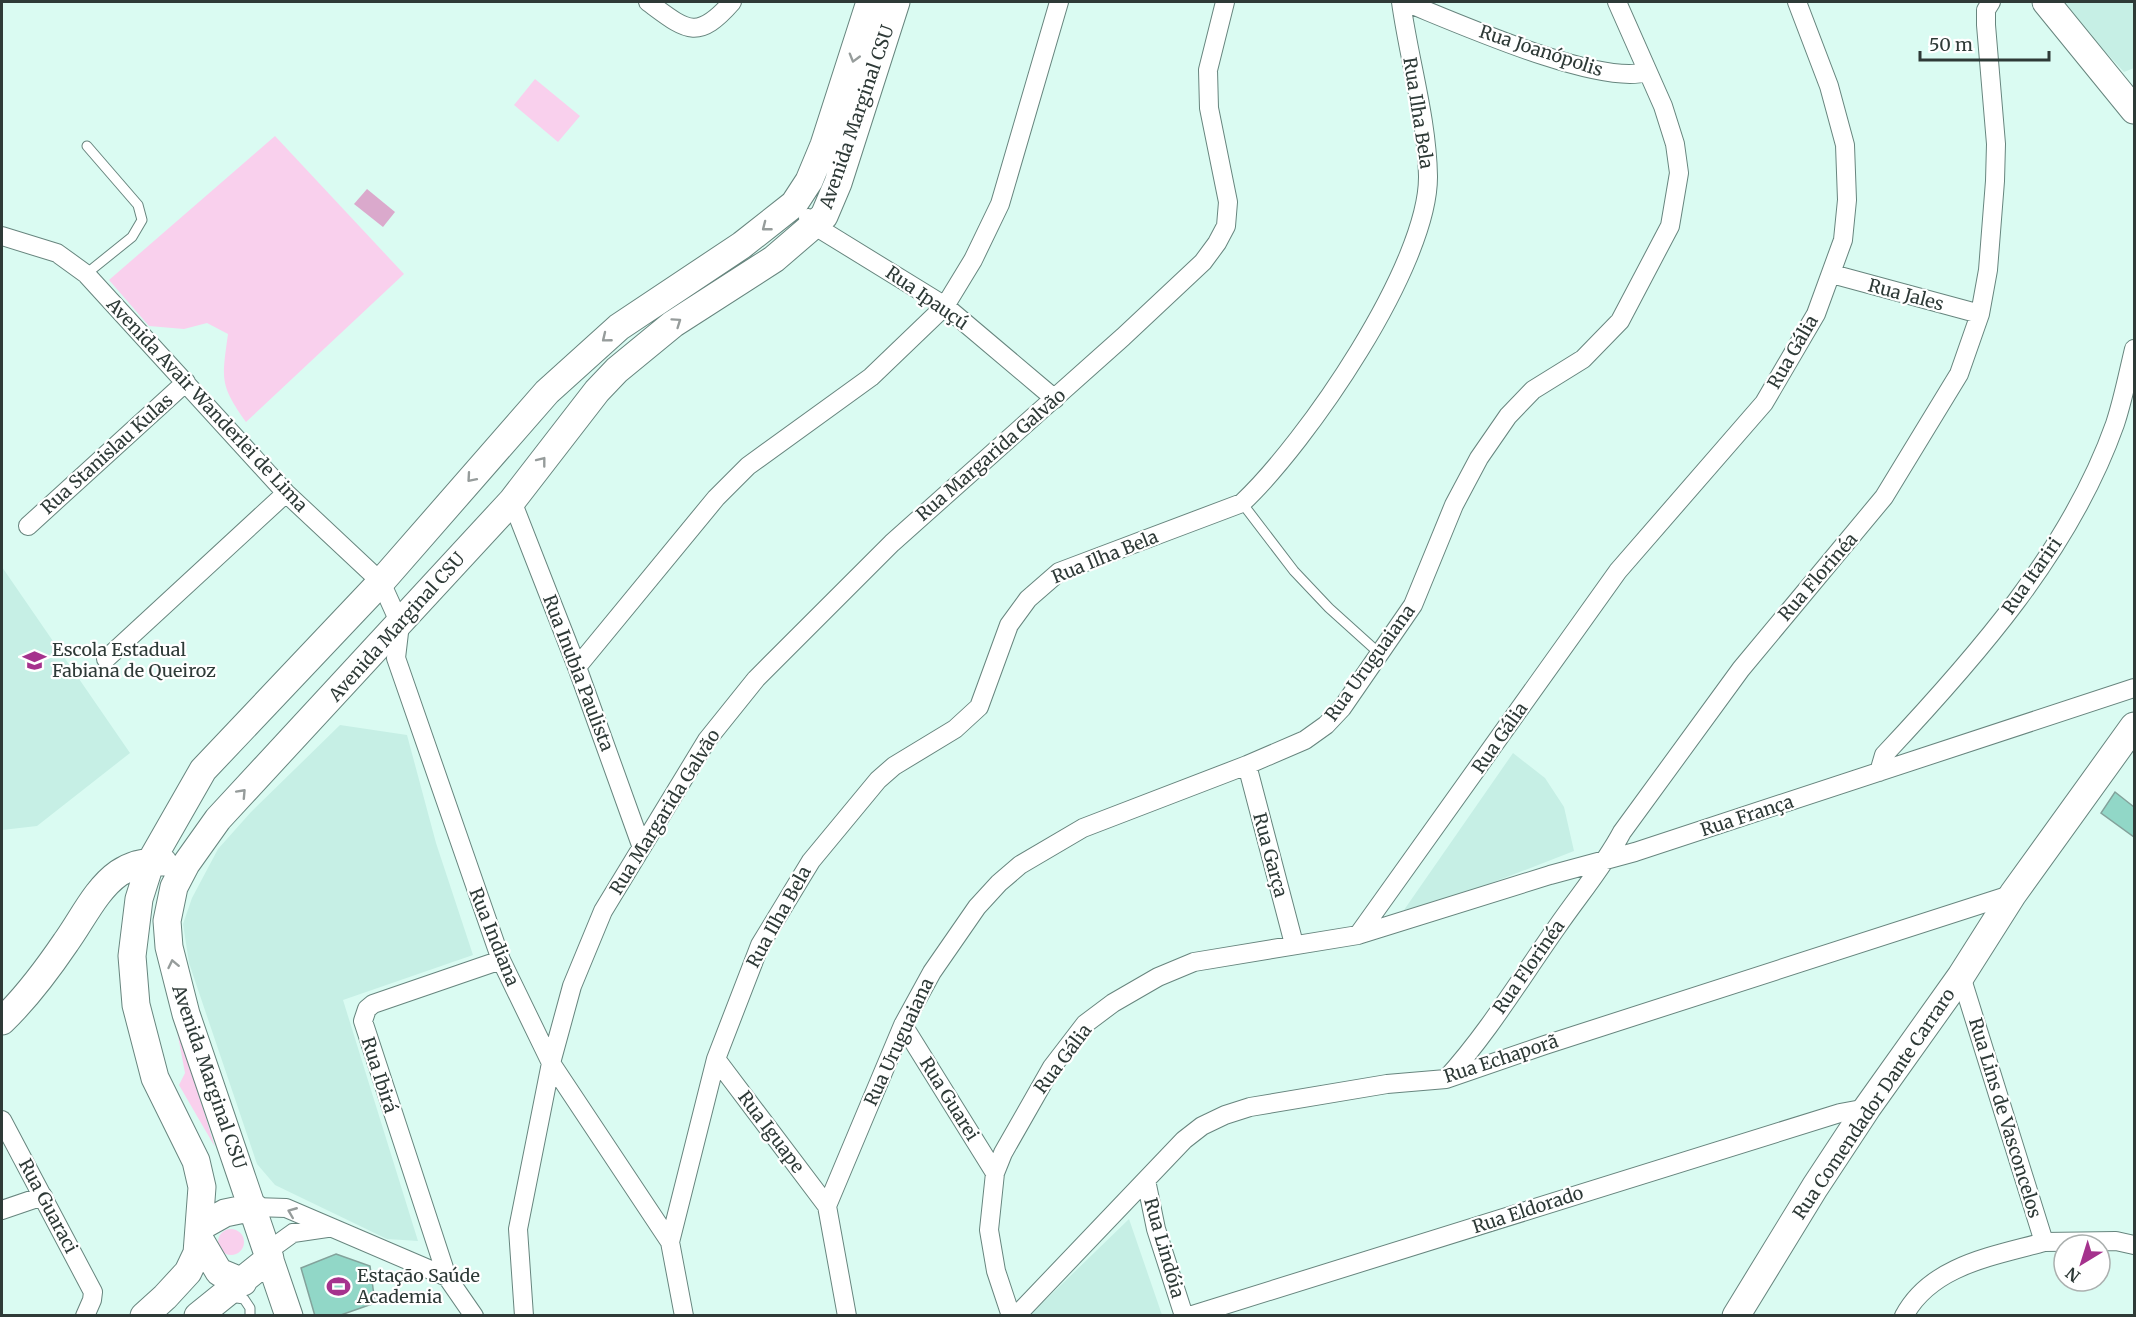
<svg xmlns="http://www.w3.org/2000/svg" width="2136" height="1317" font-family="Merriweather,serif">
<style>
.built{fill:#c6efe5}
.green{fill:#f9d0ed}
.water{fill:#daa9cc}
.building{fill:#91d7c7;stroke:#83a29b;stroke-width:1.5}
.lines{fill:none;stroke-linecap:round;stroke-linejoin:round}
.lane-casing{stroke:#67857e;stroke-width:11}
.street-casing{stroke:#67857e;stroke-width:20}
.secondary-casing{stroke:#67857e;stroke-width:29}
.lane{stroke:#fff;stroke-width:9}
.street{stroke:#fff;stroke-width:18}
.secondary{stroke:#fff;stroke-width:27}
.oneway{stroke:#969c9b}
.labels{text-anchor:middle;stroke-width:4.5;stroke-linejoin:round;paint-order:stroke}
.street-label{font-size:18px;fill:#2e3a37;stroke:#fff}
.poi-label{font-size:18px;fill:#2e3a37;stroke:#fff;text-anchor:start}
</style>
<rect width="100%" height="100%" fill="#dafbf2"/>
<path class="built" d="M2059 2H2134V68L2124 72Z
M2 567 130 753 37 826 2 830Z
M340 725 407 735 436 843 473 955 343 1000 418 1241 387 1239 275 1185 257 1164 189 963 183 924 192 898 218 849 251 812Z
M1513 753 1545 778 1564 807 1574 851 1445 901 1404 910Z
M1129 1219 1162 1315H1030Z"/>
<path class="green" d="M535 79 580 116 558 142 514 105Z
M275 136 404 274 246 422C219 384 222 379 228 334L207 323 184 329 149 326 109 280Z
M174 1015 215 1147 179 1085 185 1073Z
M218 1242a13 13 0 1 1 26 0a13 13 0 1 1-26 0Z"/>
<path class="water" d="M367 189 395 212 383 227 354 204Z"/>
<path class="building" d="M2115 792 2134 807V837L2101 813Z
M336 1254 370 1266 375 1303 338 1316H315L301 1268Z"/>
<g class="lines">
<defs>
<path id="lane" d="M86 274 132 237 142 220 138 205 87 146
M1242 503 1294 571 1329 608 1380 654
M230 1297 244 1299 250 1308V1316"/>
<path id="street" d="M648 2C686 30 697 42 732 2
M1405 2C1455 22 1598 86 1646 72
M808 218 815 226 945 306 1055 399
M2 236 57 253 86 274 286 493 381 582 400 624 396 658 501 960 551 1063 670 1242
M1832 274 1980 314
M512 501 577 667 641 845
M28 526 186 382
M106 659 286 493
M577 667 716 498 748 466 871 377 945 306 973 260 1000 204 1059 2
M1247 765 1294 944
M1879 772 1884 755C1975 658 2070 551 2115 424 2123 400 2128 374 2134 349
M1358 935 1618 571 1764 403 1816 314 1843 240 1847 200 1845 145 1829 86 1797 2
M903 1025 995 1173
M716 1059 827 1206
M1446 1079C1488 1033 1521 978 1557 927 1579 895 1604 866 1622 832L1741 669 1884 497 1959 374 1980 314 1988 270 1995 181 1996 144 1986 25V10L1991 2
M2 1120 93 1292 92 1300 85 1316
M1146 1180 1156 1229 1184 1316
M254 1207 286 1208 447 1277 474 1316
M2 1210 43 1196
M2044 1242 2116 1241 2134 1245
M268 1251 293 1233 327 1228
M447 1277 363 1021 367 1009 373 1004 501 960
M524 1316 518 1229 551 1063 572 986 603 911 707 740 756 679 892 543 1123 337 1203 262 1217 243 1226 226 1228 202 1209 108 1208 70 1225 2
M684 1316 670 1242 716 1059 760 945 811 861 878 780 894 766 955 729 979 707 1009 625 1028 599 1059 572 1242 503C1306 443 1429 265 1428 176 1427 118 1409 60 1401 2
M847 1316 827 1206 903 1025 932 972 977 907 999 883 1020 865 1083 828 1247 765 1305 740 1326 725 1342 708 1413 605 1454 505 1479 458 1508 416 1533 390 1583 359 1620 321 1670 226 1679 173 1675 144 1663 106 1617 2
M1011 1316 996 1271 989 1230 995 1173 1003 1153 1052 1067 1085 1024 1113 1003 1158 977 1194 962 1358 935 1550 875 1635 852 2134 688
M1016 1316 1184 1140 1202 1126 1225 1115 1250 1107 1387 1084 1446 1079 1545 1045 2013 894
M1189 1316 1840 1113 1867 1108
M1904 1316C1931 1265 1994 1256 2044 1242L1961 976"/>
<path id="secondary" d="M2046 2 2134 110
M2 1021C26 998 47 970 66 942 82 920 96 889 119 873 133 864 147 861 163 862
M200 1227 225 1213 254 1207
M199 1238 219 1272 243 1282
M144 1316 165 1297 188 1272 197 1253 202 1187 196 1161 155 1078 136 1005 132 956 139 899 151 861 203 770 381 582 547 392 619 327 742 245 794 204 809 181 824 145 870 2
M198 1316 270 1258
M289 1316 186 1014 169 947 167 921 174 887 186 864 218 819 512 501 597 391 617 370 673 324 774 259 824 216 838 183 896 2
M1736 1316 1815 1187 1867 1108 1961 976 2013 894 2134 726"/>
</defs>
<use href="#lane" class="lane-casing"/>
<use href="#street" class="street-casing"/>
<use href="#secondary" class="secondary-casing"/>
<use href="#lane" class="lane"/>
<use href="#street" class="street"/>
<use href="#secondary" class="secondary"/>
</g>
<defs><path id="oneway-chevron" d="M-2-3.5L2.5 0L-2 3.5" fill="none" stroke-width="1.6" stroke-linecap="round" stroke-linejoin="round" transform="scale(1.5)"/></defs>
<g class="oneway">
<use href="#oneway-chevron" transform="translate(854 58) rotate(106)"/>
<use href="#oneway-chevron" transform="translate(766 227) rotate(142)"/>
<use href="#oneway-chevron" transform="translate(677 322) rotate(-35)"/>
<use href="#oneway-chevron" transform="translate(606 338) rotate(141)"/>
<use href="#oneway-chevron" transform="translate(542 461) rotate(-52)"/>
<use href="#oneway-chevron" transform="translate(471 478) rotate(131)"/>
<use href="#oneway-chevron" transform="translate(242 793) rotate(-47)"/>
<use href="#oneway-chevron" transform="translate(173 964) rotate(-102)"/>
<use href="#oneway-chevron" transform="translate(292 1212) rotate(-158)"/>
</g>
<defs>
<symbol id="school-bare" viewBox="-9 -9 18 18"><path d="M0-5L7-2L0 1L-7-2ZM-4 1L0 2.5L4 1V4Q0 6-4 4Z" fill="#a5328d" stroke="#fff" stroke-width="2.5" paint-order="stroke"/></symbol>
<symbol id="stadium-bare" viewBox="-9 -9 18 18"><path d="M0-5a6.5 5 0 1 0 0 10a6.5 5 0 1 0 0-10ZM-3.5-1.8h7v3.6h-7Z" fill="#a5328d" stroke="#fff" stroke-width="2.5" paint-order="stroke"/></symbol>
</defs>
<g fill-rule="evenodd">
<use href="#school-bare" x="18" y="644" width="33" height="33"/>
<use href="#stadium-bare" x="322" y="1270" width="33" height="33"/>
</g>
<g class="labels">
<g class="street-label">
<text transform="translate(1541 51) rotate(18)" y="6">Rua Joanópolis</text>
<text transform="translate(1418 113) rotate(81)" y="6">Rua Ilha Bela</text>
<text transform="translate(857 117) rotate(-71)" y="6">Avenida Marginal CSU</text>
<text transform="translate(1906 295) rotate(15)" y="6">Rua Jales</text>
<text transform="translate(927 298) rotate(35)" y="6">Rua Ipauçú</text>
<text transform="translate(1793 352) rotate(-60)" y="6">Rua Gália</text>
<text transform="translate(207 405) rotate(47)" y="6">Avenida Avair Wanderlei de Lima</text>
<text transform="translate(107 454) rotate(-42)" y="6">Rua Stanislau Kulas</text>
<text transform="translate(991 455) rotate(-41)" y="6">Rua Margarida Galvão</text>
<text transform="translate(1105 557) rotate(-22)" y="6">Rua Ilha Bela</text>
<text transform="translate(2032 576) rotate(-55)" y="6">Rua Itariri</text>
<text transform="translate(1818 577) rotate(-49)" y="6">Rua Florinéa</text>
<text transform="translate(397 627) rotate(-48)" y="6">Avenida Marginal CSU</text>
<text transform="translate(1370 663) rotate(-54)" y="6">Rua Uruguaiana</text>
<text transform="translate(578 673) rotate(69)" y="6">Rua Inubia Paulista</text>
<text transform="translate(1500 738) rotate(-55)" y="6">Rua Gália</text>
<text transform="translate(665 812) rotate(-58)" y="6">Rua Margarida Galvão</text>
<text transform="translate(1747 816) rotate(-18)" y="6">Rua França</text>
<text transform="translate(1270 855) rotate(75)" y="6">Rua Garça</text>
<text transform="translate(779 917) rotate(-61)" y="6">Rua Ilha Bela</text>
<text transform="translate(494 937) rotate(68)" y="6">Rua Indiana</text>
<text transform="translate(1529 967) rotate(-55)" y="6">Rua Florinéa</text>
<text transform="translate(899 1042) rotate(-65)" y="6">Rua Uruguaiana</text>
<text transform="translate(1063 1059) rotate(-53)" y="6">Rua Gália</text>
<text transform="translate(1501 1059) rotate(-18)" y="6">Rua Echaporã</text>
<text transform="translate(379 1075) rotate(72)" y="6">Rua Ibirá</text>
<text transform="translate(209 1077) rotate(71)" y="6">Avenida Marginal CSU</text>
<text transform="translate(949 1099) rotate(58)" y="6">Rua Guarei</text>
<text transform="translate(1874 1104) rotate(-56)" y="6">Rua Comendador Dante Carraro</text>
<text transform="translate(2005 1118) rotate(73)" y="6">Rua Lins de Vasconcelos</text>
<text transform="translate(771 1132) rotate(53)" y="6">Rua Iguape</text>
<text transform="translate(48 1206) rotate(62)" y="6">Rua Guaraci</text>
<text transform="translate(1528 1210) rotate(-18)" y="6">Rua Eldorado</text>
<text transform="translate(1164 1248) rotate(74)" y="6">Rua Lindóia</text>
</g>
<g class="poi-label">
<text x="52" y="656">Escola Estadual<tspan x="52" dy="21">Fabiana de Queiroz</tspan></text>
<text x="357" y="1282">Estação Saúde<tspan x="357" dy="21">Academia</tspan></text>
</g>
</g>
<rect width="2136" height="1317" fill="none" stroke="#2e3a37" stroke-width="6"/>
<g transform="translate(2082 1263) rotate(218)"><circle r="28" fill="#ffffff" stroke="#abb0af" stroke-width="1.5"/>
<path d="M0-4.5L10 22L0 15L-10 22Z" fill="#a5328d"/>
<text y="-9" font-size="16" font-weight="bold" text-anchor="middle" fill="#2e3a37">N</text>
</g>
<path d="M1920 51v9h129v-9" fill="none" stroke="#2e3a37" stroke-width="3"/>
<text x="1929" y="51" font-size="18" fill="#2e3a37" stroke="#ffffff" stroke-width="4.5" paint-order="stroke">50 m</text>
</svg>
